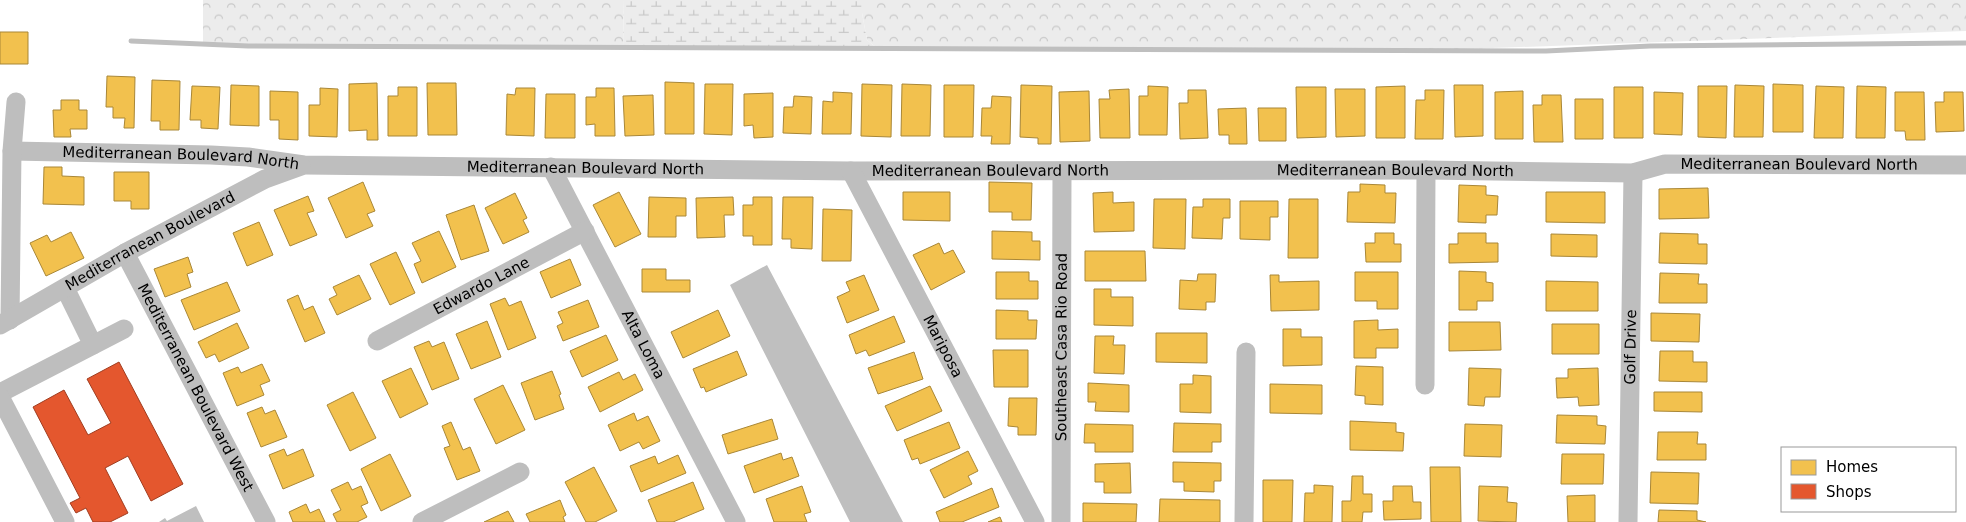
<svg xmlns="http://www.w3.org/2000/svg" width="1966" height="522" font-family="'DejaVu Sans',sans-serif">
<style>
.forest{fill:url(#forest-crowns)}
.wetland{fill:url(#wetland-marsh)}
.water{fill:#bfbfbf}
.homes{fill:#f2c14e;stroke:#a98737}
.shops{fill:#e4572e;stroke:#a03d20}
.lines{fill:none;stroke-linecap:round;stroke-linejoin:round}
.stream{stroke:#bfbfbf;stroke-width:5}
.minor{stroke:#bebebe;stroke-width:19}
.labels{text-anchor:middle;stroke-width:5;stroke-linejoin:round;paint-order:stroke}
.street-label{font-size:15px;fill:#000;stroke:#fff}
</style>
<defs>
<pattern id="forest-crowns" width="20" height="18" patternUnits="userSpaceOnUse" patternTransform="scale(1.25)"><rect width="20" height="18" fill="#ececec"/><path d="M2 6a3 3 0 1 1 6 0M12 15a3 3 0 1 1 6 0" fill="none" stroke="#c9c9c9"/></pattern>
<pattern id="wetland-marsh" width="20" height="14" patternUnits="userSpaceOnUse" patternTransform="scale(1.25)"><rect width="20" height="14" fill="#ececec"/><path d="M1 5h8M5 5V1M11 12h8M15 12V8" fill="none" stroke="#c9c9c9"/></pattern>
</defs>
<rect width="100%" height="100%" fill="#fff"/>
<path class="forest" d="M203 0H624L623 47 203 45Z
M862 0H1966V31L1437 50 877 48 867 40 862 13Z"/>
<path class="wetland" d="M624 0H862V13L867 40 877 48 623 47Z"/>
<path class="water" d="M767 265 903 522H850L730 285Z
M196 506 204 522H159L165 518 167 521Z"/>
<path class="homes" d="M0 32H28V64H0Z
M107 76 135 77 134 128H124L125 118H113V107H106Z
M152 80 180 81 179 130H160V121H151Z
M665 82 694 83V134H665Z
M377 83 378 140H367V130L349 131V84Z
M427 83H456L457 135H428Z
M705 84H733L732 135 704 134Z
M862 84 892 85 891 137 861 136Z
M902 84 931 85 930 136H901Z
M1773 84 1803 85V132H1773Z
M231 85 259 86V126L230 125Z
M944 85H974L973 137H944Z
M1021 85 1052 86 1051 144H1038V138L1020 137Z
M1454 85H1483V136L1455 137Z
M1735 85 1764 86 1763 137H1734Z
M192 86 220 87 218 129 201 128V120H190Z
M1148 86 1168 87 1167 135H1139V96H1148Z
M1405 86V138H1376V87Z
M1698 86H1727L1726 138 1698 137Z
M1816 86 1844 87 1843 138H1814Z
M1857 86 1886 87 1885 138H1856Z
M398 87H417V136H388V96H398Z
M1296 87H1326V137L1297 138Z
M1614 87H1643V138H1614Z
M320 88 338 89 337 137 309 136V105H320Z
M516 88H535L534 136 506 135 507 94 515 95Z
M596 88H614L615 136H595V124L586 125V97H596Z
M1129 89 1130 138H1100L1099 99H1110L1109 90Z
M1335 89H1365V136L1336 137Z
M1188 90H1206L1208 138 1180 139 1179 103H1188Z
M1425 90H1444L1443 139H1415L1416 100H1425Z
M270 91 298 92V140L279 139V120H270Z
M1089 91 1090 141 1060 142 1059 92Z
M1523 91V139H1495V92Z
M833 92 852 93 851 134H822L823 101 833 102Z
M1654 92 1683 93 1682 135 1654 134Z
M1895 92H1924L1925 140H1906L1905 131H1895Z
M1944 92H1963L1964 131 1936 132 1935 102H1944Z
M773 93V137L754 138 753 125 744 126V94Z
M546 94H575V138H545Z
M653 95 654 135 625 136 623 96Z
M1542 95H1561L1563 142H1534L1533 105H1542Z
M794 96 812 97 811 134 783 133 784 107H793Z
M992 96 1011 97 1010 144H991L992 136H981L982 108H991Z
M1575 99H1603V139H1575Z
M61 100H79V110H87V129H70L71 137H54L53 110H61Z
M1246 108 1247 144H1229V135H1219L1218 109Z
M1258 108H1286V141H1259Z
M44 167H62V176L84 177V205L43 204Z
M114 172H149V209H131V201H114Z
M363 182 375 211 367 214 373 226 346 238 328 198Z
M989 182 1032 183 1031 220H1012V212H989Z
M1360 184 1385 185V193H1396L1395 223 1347 222 1348 192H1360Z
M1459 185 1486 186V195L1498 196 1497 215H1486V223L1458 222Z
M1708 188 1709 218 1659 219V189Z
M619 192 641 234 615 247 593 205Z
M903 192H950V221L903 220Z
M1113 192V203L1134 202V231L1094 232 1093 193Z
M1546 192H1605V223L1546 222Z
M515 193 527 218 523 220 529 232 503 244 485 208Z
M308 196 314 211 307 213 317 235 290 246 274 210Z
M649 197 686 198V216H676V237H648Z
M733 197 734 215H724L725 237 697 238 696 198Z
M753 197H772V245H753V236H743V205H753Z
M783 197H813L812 249 791 248V239H782Z
M1154 199H1186L1185 249 1153 248Z
M1203 199H1230V218H1223L1222 239 1192 238 1193 207H1203Z
M1289 199H1318V258H1288Z
M1240 201H1278V217H1270V240L1240 239Z
M474 205 489 251 461 260 446 215Z
M823 209 852 210 851 261H822Z
M259 222 273 255 247 266 233 233Z
M439 231 456 267 422 283 414 264 421 261 412 243Z
M992 231 1032 232V241H1040V260L992 259Z
M71 232 84 258 46 276 30 243 47 235 51 242Z
M1375 233H1394V244H1401V262H1366L1365 243H1375Z
M1458 233H1486V243H1498V262L1449 263V244H1458Z
M1660 233 1698 234V244H1707V264L1659 263Z
M1551 234 1597 235V257L1551 256Z
M939 243 944 254 953 250 965 272 931 290 913 255Z
M1085 251H1145L1146 281H1085Z
M396 252 415 293 390 305 370 264Z
M188 257 193 272 187 274 191 287 165 297 154 269Z
M570 259 581 285 551 298 540 272Z
M642 269H666V280H690V292H642Z
M1459 271 1486 272V282L1493 283V301H1477V310H1459Z
M996 272H1029V281H1038V299H996Z
M1355 272H1398V309H1377V301H1355Z
M1660 273 1699 274 1698 284H1707V303H1659Z
M1198 274H1216L1215 302H1206V310L1179 309 1180 280 1197 281Z
M359 275 371 299 337 315 329 299 337 295 333 287Z
M864 275 879 310 847 323 837 297 850 291 846 282Z
M1270 275H1279V282L1319 281V310L1271 311Z
M1546 281 1598 282V311H1546Z
M227 282 240 311 194 330 181 300Z
M1094 289H1111V297H1133V326L1094 325Z
M298 295 304 310 313 306 325 333 305 342 287 300Z
M505 298 509 306 521 301 536 338 508 350 490 304Z
M588 300 599 327 563 341 557 326 563 323 558 312Z
M718 310 730 336 683 358 671 332Z
M996 310 1028 311V320H1037L1036 339H996Z
M1651 313 1700 314 1699 342 1651 341Z
M894 316 905 342 869 356 866 350 856 354 849 335Z
M1378 320V330L1398 329V348H1376V358H1354V321Z
M487 321 501 357 471 369 456 334Z
M1449 322H1500L1501 350 1449 351Z
M237 323 249 348 219 362 215 354 206 358 198 342Z
M1552 324H1599V354H1552Z
M1283 329H1301V337H1322V365L1283 366Z
M1156 333H1207V363L1156 362Z
M606 335 618 360 582 377 570 351Z
M1095 336H1114L1113 345H1125L1124 374 1094 373Z
M429 341 432 347 444 342 459 379 432 390 414 347Z
M993 350H1028V387H994Z
M737 351 747 375 706 392 704 387 701 388 693 369Z
M1660 351H1693V362H1707V382L1659 381Z
M914 352 923 379 878 394 868 368Z
M262 364 270 381 260 385 264 395 237 406 223 373 238 367 241 373Z
M1356 366 1383 367V405L1365 404V396L1355 395Z
M411 368 428 404 400 418 382 381Z
M1469 368 1501 369 1500 397H1485L1484 406 1468 405Z
M1598 368 1599 405 1579 406 1578 397 1557 398 1556 378H1568V369Z
M552 371 561 394 559 395 564 409 535 420 521 383Z
M619 372 623 380 635 374 643 390 600 412 588 387Z
M1193 375 1211 376V413L1180 412V384H1193Z
M1088 383 1129 385V412L1095 411 1096 402H1088Z
M1270 384 1322 385V414L1270 413Z
M503 385 525 430 496 444 474 399Z
M930 386 942 411 897 431 885 406Z
M353 392 376 438 350 451 327 405Z
M1654 392H1702V412L1654 411Z
M1009 398H1037L1036 435H1018V427L1008 426Z
M262 407 265 414 275 410 287 437 261 447 247 413Z
M634 413 637 421 648 416 660 441 643 449 639 442 620 451 608 425Z
M1557 415 1597 416V425L1606 426 1605 444 1556 443Z
M772 419 778 439 728 454 722 435Z
M1350 421 1396 423V432L1404 433 1403 451 1350 450Z
M451 422 463 450 470 447 480 471 457 480 444 448 450 446 442 426Z
M949 422 960 448 920 464 918 458 912 460 904 440Z
M1174 423 1221 424V442H1212V452H1173Z
M1085 424 1133 425V452H1095V443H1084Z
M1465 424 1502 425 1501 457 1464 456Z
M1658 432H1698L1697 444H1706V460H1657Z
M284 449 287 456 303 449 314 476 283 489 269 455Z
M968 451 978 471 968 476 972 484 944 498 930 470Z
M781 453 783 460 792 457 799 476 754 493 744 466Z
M390 454 411 496 381 511 361 469Z
M1562 454H1604L1603 484H1561Z
M678 455 686 473 641 492 630 466 655 456 658 464Z
M1173 462 1221 463V481H1214V492L1184 491V482H1173Z
M1130 463 1131 493H1104V482H1095V464Z
M594 467 617 511 595 522H586L565 482Z
M1430 467H1460L1461 522H1431Z
M1651 472 1699 473 1698 504 1650 503Z
M1352 476H1363V494H1372V512H1363L1362 522H1342V501H1351Z
M1263 480H1293L1292 522H1263Z
M348 482 352 490 361 486 368 503 361 506 367 517 357 522H337L333 514 341 510 331 490Z
M693 482 704 509 673 522H657L648 500Z
M1314 485 1333 486 1332 522H1304L1305 493H1314Z
M802 486 811 512 804 514 807 522H774L766 499Z
M1393 486H1412L1413 502H1421V519L1384 520 1383 501H1393Z
M1479 486 1508 487 1507 502 1517 503 1516 522 1478 521Z
M992 488 999 507 962 522H940L936 512Z
M1595 495V522H1568L1567 496Z
M1160 499 1220 500V522H1159Z
M560 500 566 515 563 517 565 522H530L526 514Z
M1083 503 1137 504 1136 522H1083Z
M306 504 310 513 319 509 325 522H293L289 512Z
M1659 510 1697 511V520L1706 522H1658Z
M508 511 514 522H484Z
M1000 517 1002 522H988Z"/>
<path class="shops" d="M119 362 183 484 151 501 128 456 105 468 128 513 110 522H93L86 508 76 513 70 503 80 498 33 407 64 390 88 435 111 423 87 379Z"/>
<g class="lines">
<path class="stream" d="M131 41 248 46 1546 51 1650 46 1966 43"/>
<g class="minor">
<path id="s1" d="M12 151 211 155 248 157 304 165 851 171 1426 170 1633 173 1665 164 1966 165"/>
<path id="s2" d="M551 167 736 522"/>
<path id="s3" d="M851 171 1035 522"/>
<path id="s4" d="M125 253 266 522"/>
<path d="M65 288 93 345"/>
<path d="M10 320 12 151 16 102"/>
<path id="s5" d="M0 325 125 253 265 179 301 166"/>
<path id="s6" d="M377 341 585 231"/>
<path d="M1425 385 1426 170"/>
<path d="M0 393 124 329"/>
<path d="M0 397 65 522"/>
<path d="M422 522 520 472"/>
<path id="s7" d="M1061 522 1062 171"/>
<path d="M1244 522 1246 352"/>
<path id="s8" d="M1628 522 1633 173"/>
</g>
</g>
<g class="labels">
<g class="street-label">
<text dy="5" stroke="none"><textPath href="#s1" startOffset="169">Mediterranean Boulevard North</textPath></text>
<text dy="5" stroke="none"><textPath href="#s1" startOffset="1789">Mediterranean Boulevard North</textPath></text>
<text dy="5" stroke="none"><textPath href="#s1" startOffset="574">Mediterranean Boulevard North</textPath></text>
<text dy="5" stroke="none"><textPath href="#s1" startOffset="979">Mediterranean Boulevard North</textPath></text>
<text dy="5" stroke="none"><textPath href="#s1" startOffset="1384">Mediterranean Boulevard North</textPath></text>
<text dy="5" stroke="none"><textPath href="#s5" startOffset="172">Mediterranean Boulevard</textPath></text>
<text dy="5" stroke="none"><textPath href="#s6" startOffset="118">Edwardo Lane</textPath></text>
<text dy="5" stroke="none"><textPath href="#s2" startOffset="200">Alta Loma</textPath></text>
<text dy="5" stroke="none"><textPath href="#s3" startOffset="198">Mariposa</textPath></text>
<text dy="5" stroke="none"><textPath href="#s7" startOffset="175">Southeast Casa Rio Road</textPath></text>
<text dy="5" stroke="none"><textPath href="#s8" startOffset="175">Golf Drive</textPath></text>
<text dy="5" stroke="none"><textPath href="#s4" startOffset="152">Mediterranean Boulevard West</textPath></text>
</g>
</g>
<rect x="1781" y="447" width="175" height="65" fill="#ffffff" stroke="#999999"/>
<rect x="1791" y="460" width="25" height="15" fill="#f2c14e" stroke="#999999"/>
<text x="1826" y="472" font-size="15" fill="#000000">Homes</text>
<rect x="1791" y="484" width="25" height="15" fill="#e4572e" stroke="#999999"/>
<text x="1826" y="497" font-size="15" fill="#000000">Shops</text>
</svg>
